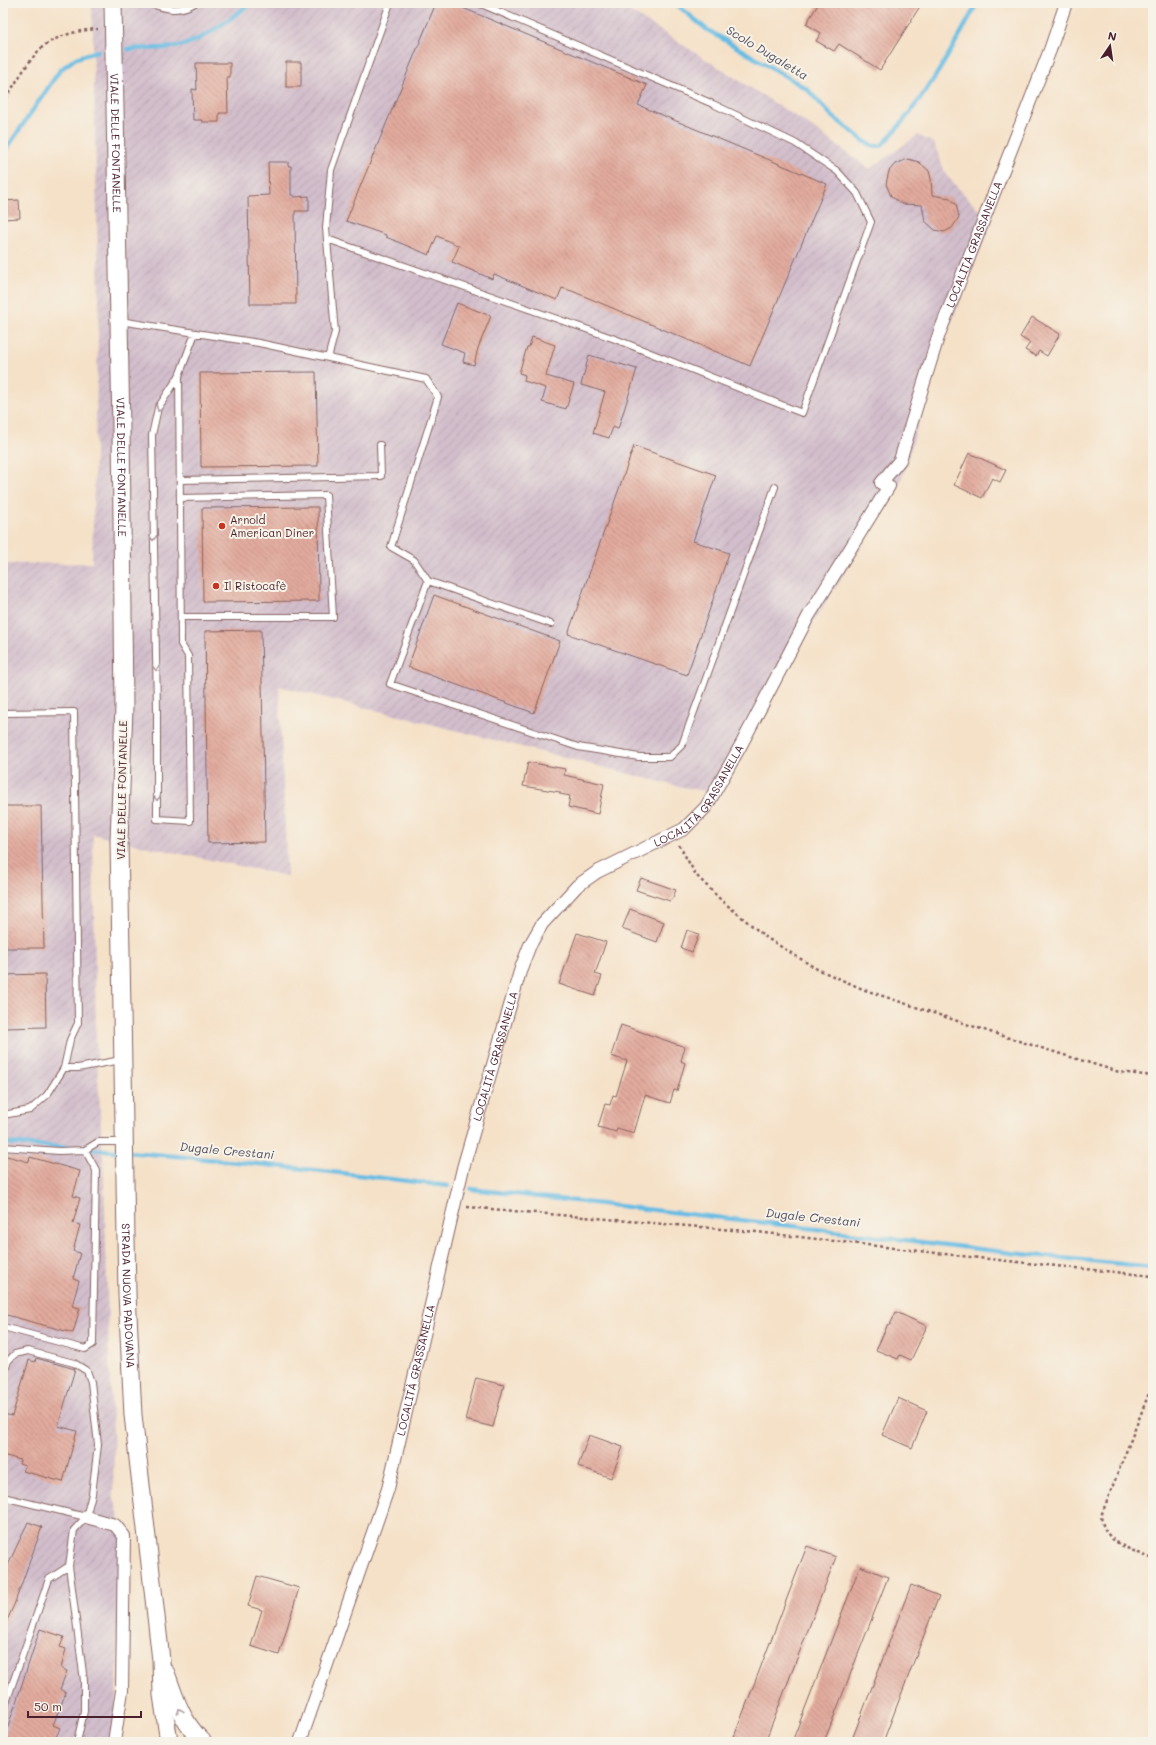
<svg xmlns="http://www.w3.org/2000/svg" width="1156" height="1745" font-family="Mali,sans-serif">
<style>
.industrial{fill:url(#industrial-furrows)}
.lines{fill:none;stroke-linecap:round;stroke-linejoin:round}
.stream{stroke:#66bce3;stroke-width:4.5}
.building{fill:url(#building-back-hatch)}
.service-casing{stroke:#866362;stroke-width:8}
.minor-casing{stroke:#866362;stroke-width:14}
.secondary-casing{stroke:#866362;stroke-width:19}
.path{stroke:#866362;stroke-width:2.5;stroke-dasharray:3 3;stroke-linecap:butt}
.service{stroke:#fff;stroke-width:6}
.minor{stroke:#fff;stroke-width:12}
.secondary{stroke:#fff;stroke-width:17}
.oneway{stroke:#ae9aa0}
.poi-dot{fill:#c8321e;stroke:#f7f3e8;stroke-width:1.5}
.labels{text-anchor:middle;stroke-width:4;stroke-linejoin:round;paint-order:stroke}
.street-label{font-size:11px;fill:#4a1f2b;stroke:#f7f3e8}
.poi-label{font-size:11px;fill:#4a1f2b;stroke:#f7f3e8;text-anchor:start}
.water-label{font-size:12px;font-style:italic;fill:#524e62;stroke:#f7f3e8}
</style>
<defs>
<pattern id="industrial-furrows" width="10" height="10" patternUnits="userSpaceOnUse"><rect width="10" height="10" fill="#d1bdcb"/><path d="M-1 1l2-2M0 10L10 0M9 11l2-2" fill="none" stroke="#b5a2ae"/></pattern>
<pattern id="building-back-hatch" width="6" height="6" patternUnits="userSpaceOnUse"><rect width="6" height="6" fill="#e2ab9e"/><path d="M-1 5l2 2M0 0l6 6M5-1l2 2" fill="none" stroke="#b98b81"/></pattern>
</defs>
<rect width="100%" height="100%" fill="#f7f3e8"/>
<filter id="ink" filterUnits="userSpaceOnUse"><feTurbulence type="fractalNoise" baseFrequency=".025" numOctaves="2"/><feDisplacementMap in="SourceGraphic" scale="8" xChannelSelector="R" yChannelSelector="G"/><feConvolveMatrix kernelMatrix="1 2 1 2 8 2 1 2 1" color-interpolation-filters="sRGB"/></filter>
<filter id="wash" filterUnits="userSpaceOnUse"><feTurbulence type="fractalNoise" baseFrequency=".012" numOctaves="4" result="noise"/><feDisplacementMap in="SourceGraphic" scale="16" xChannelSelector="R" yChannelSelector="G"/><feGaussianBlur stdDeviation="0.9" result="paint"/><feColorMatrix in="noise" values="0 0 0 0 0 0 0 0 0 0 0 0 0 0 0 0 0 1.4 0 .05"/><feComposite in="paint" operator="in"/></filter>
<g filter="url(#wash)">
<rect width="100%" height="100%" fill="#f5e1c8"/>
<path class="industrial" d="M92 3H617L806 123 870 169 918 135 934 143 946 175 991 223 942 346 921 414 906 466 898 488 887 507 813 622 719 794 673 785 279 686 287 876 119 841 93 834 96 1042 104 1178 109 1359 114 1451 113 1494 124 1536 114 1742H3V564L92 563 99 302Z"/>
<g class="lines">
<path class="stream" d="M675 3 706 29 807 89 832 116 864 141 873 146H881C921 105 951 53 977 3
M128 49C148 48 170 50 189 43 212 34 232 17 251 3
M3 154 60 70 76 58 98 51
M3 1143 72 1148
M86 1149C207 1157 327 1171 448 1186
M471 1189 792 1226 1011 1253 1153 1267"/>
</g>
<g id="blocks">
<path class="building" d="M436 3H451L647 85 638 105 827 184 750 366 572 291 562 288 557 300 494 274 492 279 452 262 459 246 437 236 429 255 386 237V235L346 221Z
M819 3H922L880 70 839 44 834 51 816 41 821 33 806 24Z
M286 62H301V87H286Z
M196 63H230V77H227L228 113H219V122H202V120H193L192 89 197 90Z
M908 159 919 162 929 171 931 179 932 195 950 198 956 204 959 217 952 228 944 232 935 230 925 221 922 205 902 204 891 196 886 184 889 171 895 164Z
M268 162H288V166H291V195H294V197L309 196V211H295L296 304H250L248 196 269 195Z
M19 200 20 218 3 219V201Z
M457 303 491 316 478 348 474 365 463 362 465 353 441 344Z
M1032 317 1060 334 1047 356 1039 351 1036 356 1025 350 1030 343 1020 337Z
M532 337 555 345 546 376 574 384 566 409 542 402 546 388 524 381 525 375 519 373 527 347H529Z
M589 355 637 369 618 429 613 427 609 438 593 433 605 392 581 385Z
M316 372 318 466 201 467 200 373Z
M634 446 716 475 693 541 729 553 687 675 568 634Z
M969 453 1006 470 1000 482 992 478 982 498 954 485Z
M318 507 319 601 203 602 202 508Z
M434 595 560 641 534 713 408 667Z
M261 630 265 842 208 843 205 631Z
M528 762 565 769 564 775 604 784 598 814 568 807 570 796 560 794V792L523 786Z
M3 806H41L44 948H3Z
M641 878 676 890 673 897 670 901 636 890Z
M630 909 664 922 657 942 622 929Z
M687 930 699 934 692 952 681 948Z
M577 933 606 942 595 974 602 976 595 996 559 984Z
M45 974 46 1027 3 1028V975Z
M621 1025 685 1047 681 1061 685 1063 677 1091 674 1090 670 1103 645 1095 634 1133 617 1128 616 1132 598 1127 605 1104 610 1105 613 1095 616 1096 627 1061 611 1056Z
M3 1155 29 1162 30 1157 80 1171 73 1196 80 1198 73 1223 80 1225 73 1251 80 1253 73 1279 79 1281 72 1306 80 1308 73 1333 3 1314Z
M896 1312 927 1326 911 1360 900 1355 898 1359 876 1350 888 1324 890 1325Z
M36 1358 75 1369 58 1426 77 1431 63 1482 23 1471 25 1466 19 1464 20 1460 3 1455V1414L12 1416 29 1360 35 1362Z
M476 1378 504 1385 493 1427 465 1420Z
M898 1398 927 1411 912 1448 882 1435Z
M589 1435 623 1447 611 1478 578 1466Z
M28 1522 42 1527 14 1605 3 1629V1565L7 1567Z
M807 1546 836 1557 765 1742H732Z
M860 1566 888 1577 824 1742H792Z
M257 1576 299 1588 279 1655 251 1646 262 1610 248 1606Z
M911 1585 939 1596 883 1742H851Z
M40 1629 64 1637 60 1647 66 1649 61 1668 67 1671 60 1689 66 1692 53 1725 60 1728 54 1742H3Z"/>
</g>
</g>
<g filter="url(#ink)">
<use href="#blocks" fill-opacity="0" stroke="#866362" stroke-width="1"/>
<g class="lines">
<defs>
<path id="service" d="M148 3C166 9 178 13 195 3
M327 239 615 339 802 413 871 222 857 193 837 171 795 143 713 104 479 3
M120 321 259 343 426 379 438 397 391 547 414 560 428 581 390 684 578 747 639 757H670L682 745 775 487
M328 358 335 332 326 228 331 170 390 3
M179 376 181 644 188 656 190 821 157 819V710L152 435 158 408 179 376 195 333
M180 480 381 476 380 445
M181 498 326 495 333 617H181
M428 581 551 624
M3 713 74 712 78 1023 70 1040 64 1068 47 1095 30 1110 3 1115
M64 1068H78L121 1060
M3 1147 59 1151 85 1150 98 1142H122
M3 1327 85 1349 93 1344 96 1170 85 1150
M3 1376 8 1361 15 1354 28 1351 74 1363 87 1371 91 1382 98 1445 92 1494 86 1517 74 1530 69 1566 84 1681V1711L77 1742
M3 1497 86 1517
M3 1711 49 1579 69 1566"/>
<g id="minor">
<path id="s1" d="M881 483 900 460 939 334 1050 50 1066 3"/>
<path d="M86 1517 115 1525 124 1536 122 1691 114 1742"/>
<path id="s2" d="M300 1742 388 1489 463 1168 521 968 530 945 542 924 577 886 597 872 684 829 706 807 741 745 808 617 889 486"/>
</g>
<g id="secondary">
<path id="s3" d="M113 3 121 428 124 707 119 841 127 1294 133 1415 161 1660 162 1695 169 1742"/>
<path d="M166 1673C176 1700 181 1721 203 1742"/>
</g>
</defs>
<use href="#service" class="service-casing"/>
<use href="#minor" class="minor-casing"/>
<use href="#secondary" class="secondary-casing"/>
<path class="path" d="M3 103C13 88 32 52 48 43 63 34 81 30 98 29
M679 845 696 875 721 900 767 938 817 969 865 990 993 1033 1119 1072 1153 1076
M467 1207 757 1232 979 1258 1153 1276
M1153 1383 1101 1516C1104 1544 1131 1549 1153 1559"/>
<use href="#service" class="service"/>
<use href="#minor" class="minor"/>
<use href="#secondary" class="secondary"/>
</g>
<defs><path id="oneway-chevron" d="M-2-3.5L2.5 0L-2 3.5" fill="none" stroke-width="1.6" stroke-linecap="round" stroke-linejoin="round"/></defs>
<g class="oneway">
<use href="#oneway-chevron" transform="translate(159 409) rotate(112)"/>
<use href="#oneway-chevron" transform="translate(153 538) rotate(89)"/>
<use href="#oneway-chevron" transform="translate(156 668) rotate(89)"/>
<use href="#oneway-chevron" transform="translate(157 798) rotate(90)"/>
<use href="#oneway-chevron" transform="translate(180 1711) rotate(-111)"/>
</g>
</g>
<g class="poi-dot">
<circle cx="222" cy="526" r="4"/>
<circle cx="216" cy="586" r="4"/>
</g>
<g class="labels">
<g class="street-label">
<text dy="4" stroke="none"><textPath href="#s3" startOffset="140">VIALE DELLE FONTANELLE</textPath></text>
<text dy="4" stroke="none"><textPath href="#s1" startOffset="258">LOCALITÀ GRASSANELLA</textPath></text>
<text dy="4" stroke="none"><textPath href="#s3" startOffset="464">VIALE DELLE FONTANELLE</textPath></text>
<text transform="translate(122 790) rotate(-89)" y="4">VIALE DELLE FONTANELLE</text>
<text dy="4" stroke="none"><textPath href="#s2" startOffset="1062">LOCALITÀ GRASSANELLA</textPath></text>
<text dy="4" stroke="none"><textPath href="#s2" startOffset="714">LOCALITÀ GRASSANELLA</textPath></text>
<text dy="4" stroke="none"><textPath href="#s3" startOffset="1293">STRADA NUOVA PADOVANA</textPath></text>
<text dy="4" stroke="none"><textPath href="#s2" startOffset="390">LOCALITÀ GRASSANELLA</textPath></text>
</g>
<g class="poi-label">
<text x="230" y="524">Arnold<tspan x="230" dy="13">American Diner</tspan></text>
<text x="224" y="590">Il Ristocafè</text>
</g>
<g class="water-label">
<text transform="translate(767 53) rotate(31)" y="4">Scolo Dugaletta</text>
<text transform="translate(227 1151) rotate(5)" y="4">Dugale Crestani</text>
<text transform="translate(813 1218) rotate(6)" y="4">Dugale Crestani</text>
</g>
</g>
<rect width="1156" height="1745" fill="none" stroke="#f7f3e8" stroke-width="16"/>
<g transform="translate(1110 46) rotate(13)" stroke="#f7f3e8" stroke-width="3" paint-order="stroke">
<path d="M0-3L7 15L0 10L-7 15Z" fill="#4a1f2b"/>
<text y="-6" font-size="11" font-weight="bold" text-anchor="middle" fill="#4a1f2b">N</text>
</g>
<path d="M28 1711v6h113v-6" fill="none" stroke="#4a1f2b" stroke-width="2"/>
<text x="34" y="1711" font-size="12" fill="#4a1f2b" stroke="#f7f3e8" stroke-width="3" paint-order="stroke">50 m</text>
</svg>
